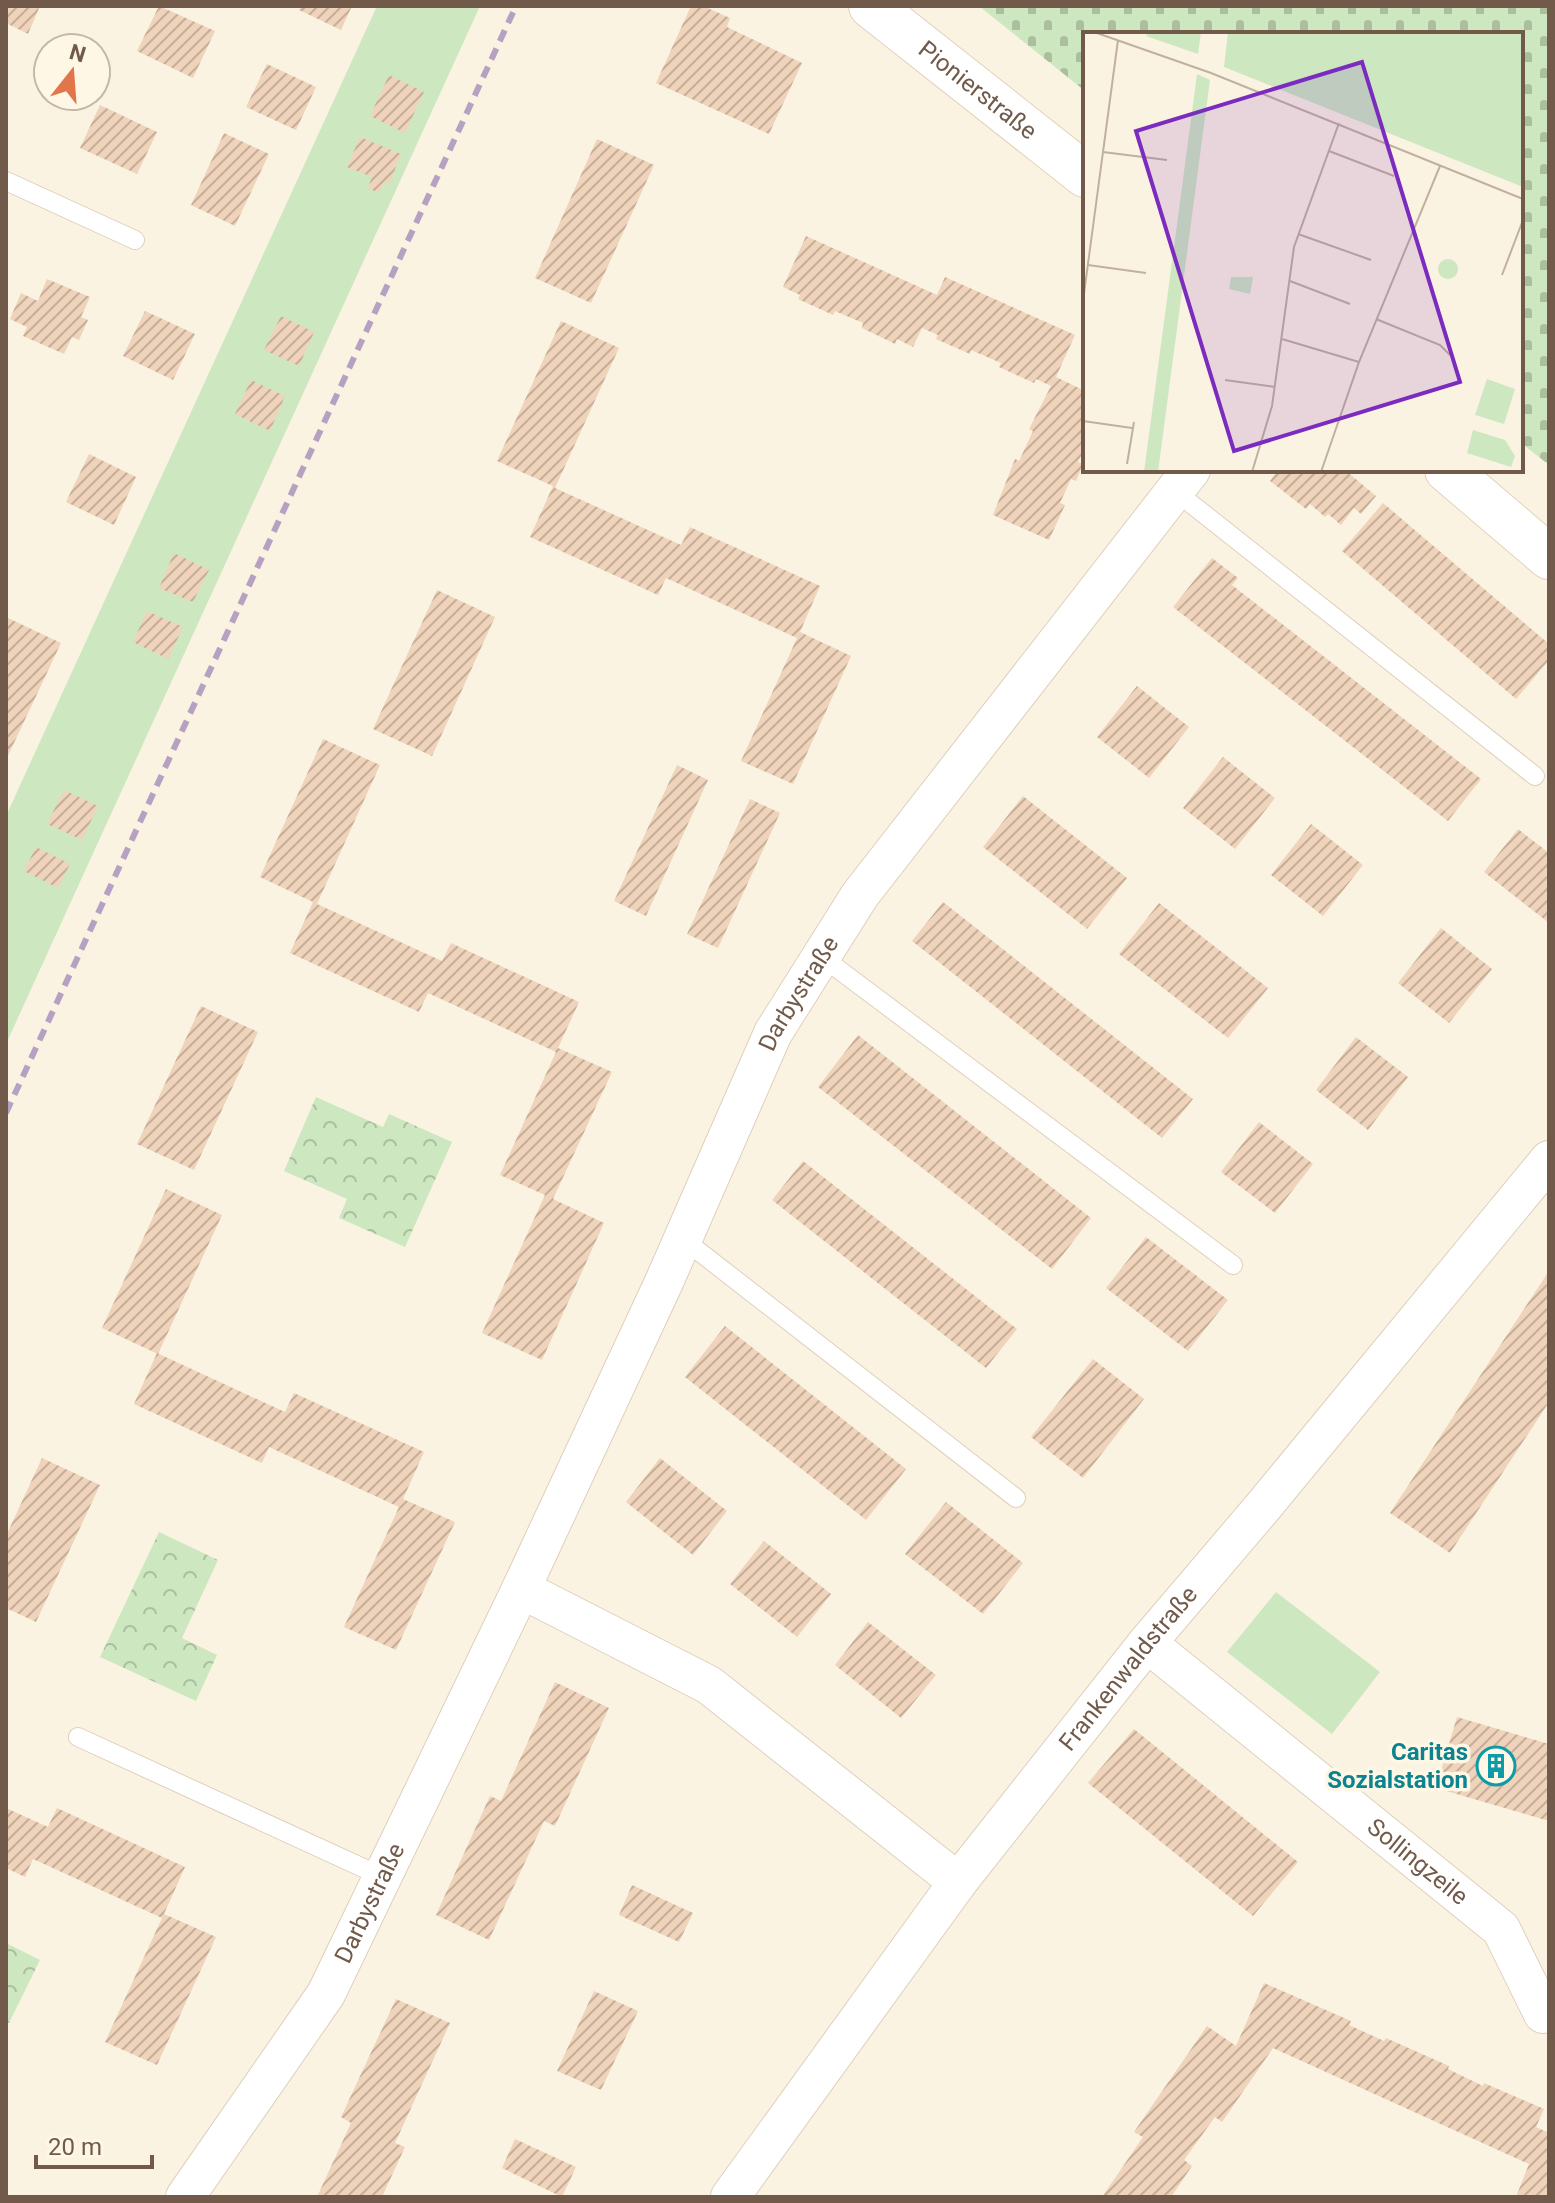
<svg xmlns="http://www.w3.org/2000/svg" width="1555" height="2203" font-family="Roboto,sans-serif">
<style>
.green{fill:#cde7c0}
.cemetery{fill:url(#cemetery-stones)}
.park{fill:url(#park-crowns)}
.building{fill:url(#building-hatch)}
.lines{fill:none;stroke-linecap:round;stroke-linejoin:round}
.lane-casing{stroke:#dfcfbd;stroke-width:20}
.street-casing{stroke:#dfcfbd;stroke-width:40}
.secondary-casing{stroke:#e3d1bb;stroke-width:46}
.lane{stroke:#fff;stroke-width:18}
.street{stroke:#fff;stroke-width:38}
.secondary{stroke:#fff;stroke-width:44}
.rail{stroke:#b6a1c3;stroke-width:6;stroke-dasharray:12 8;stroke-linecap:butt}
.labels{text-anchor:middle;stroke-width:7;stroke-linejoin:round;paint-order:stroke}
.street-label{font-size:24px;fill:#715a49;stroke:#fef7e6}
.culture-label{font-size:24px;font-weight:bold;fill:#0d838f;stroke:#fef7e6;text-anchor:end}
.inset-road{fill:none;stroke:#c0b19f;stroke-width:2}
.view{fill:#7b2cbf;fill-opacity:0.15;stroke:#7b2cbf;stroke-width:4}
.inset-edge{fill:none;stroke:#715a49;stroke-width:4}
</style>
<defs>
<pattern id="cemetery-stones" width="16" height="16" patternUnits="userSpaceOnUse" patternTransform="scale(2)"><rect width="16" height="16" fill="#cde7c0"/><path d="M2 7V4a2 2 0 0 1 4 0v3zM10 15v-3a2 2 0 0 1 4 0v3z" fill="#abbe9e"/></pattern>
<pattern id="park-crowns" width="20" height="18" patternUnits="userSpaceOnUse" patternTransform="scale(2)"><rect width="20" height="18" fill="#cde7c0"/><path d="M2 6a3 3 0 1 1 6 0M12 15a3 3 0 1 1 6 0" fill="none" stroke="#abbe9e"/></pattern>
<pattern id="building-hatch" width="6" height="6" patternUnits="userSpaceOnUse" patternTransform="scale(2)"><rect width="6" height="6" fill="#efd3ba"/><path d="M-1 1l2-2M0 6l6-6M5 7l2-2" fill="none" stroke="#c6ae99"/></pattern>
</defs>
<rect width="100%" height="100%" fill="#fbf3e1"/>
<path class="green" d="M377 6H480L6 1044V816Z
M1276 1592 1380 1672 1332 1734 1227 1652Z"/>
<path class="cemetery" d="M979 6H1549V465L1521 443V34H1085V91Z"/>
<path class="park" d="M316 1097 383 1127 389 1114 452 1142 405 1247 339 1218 347 1199 284 1171Z
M159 1532 218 1560 182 1638 217 1655 196 1701 100 1657Z
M6 1943 40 1960 9 2023 6 2022Z"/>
<path class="building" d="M6 6H40L28 34 6 23Z
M159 6 215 31 193 78 137 51Z
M301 6H352L341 30 299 10Z
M691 6H703L730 18 727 27 802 63 769 134 656 83Z
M267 64 316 87 296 130 246 107Z
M389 75 424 92 405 133 370 116Z
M100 105 157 132 137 174 80 148Z
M224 133 269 154 235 226 191 205Z
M360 137 401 154 389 184 384 182 379 193 368 188 372 177 347 167Z
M597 139 654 165 591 303 535 278Z
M806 236 937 295 945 277 1075 335 1056 377 1085 391V448L1078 462 1083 464 1076 481 1071 479 1060 503 1065 505 1049 540 993 515 1015 459 1019 461 1033 431 1029 429 1051 386 1036 379 1034 383 999 367 1001 363 971 350 970 354 936 339 938 335 922 328 913 347 897 339 895 344 862 328 863 323 835 311 833 315 798 299 800 295 783 287Z
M47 279 90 297 81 317 88 320 79 340 72 337 64 354 23 336 27 327 10 319 21 293 38 301Z
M145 311 195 334 173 380 123 356Z
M281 316 314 332 299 366 264 350Z
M561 321 619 348 555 488 681 545 690 527 820 586 800 632 851 656 793 784 741 761 797 638 666 578 658 595 530 537 553 486 497 461Z
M251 380 285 396 270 431 235 414Z
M89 454 136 477 114 525 66 502Z
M1278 470H1345L1376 496 1361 514 1354 508 1341 525 1328 514 1325 517 1310 504 1306 509 1270 481Z
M1383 503 1549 644V660L1516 699 1342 551Z
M174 553 209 570 193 602 159 588Z
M1212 558 1238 578 1232 585 1481 779 1448 821 1173 607Z
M437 590 495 617 432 756 373 729Z
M147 611 183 627 168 659 133 642Z
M8 618 61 643 6 760V623Z
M1137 686 1189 727 1149 778 1097 737Z
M323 739 380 765 317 904 442 961 451 943 579 1002 558 1048 612 1072 553 1199 604 1223 542 1360 482 1333 545 1195 500 1175 556 1052 428 993 419 1012 290 953 313 902 260 877Z
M1223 757 1275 798 1235 849 1183 808Z
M677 765 708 780 646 916 614 901Z
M64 790 98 806 82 840 47 824Z
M1023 796 1127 878 1087 929 983 847Z
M750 799 780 813 718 948 687 934Z
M1311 824 1363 865 1323 916 1271 875Z
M1518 829 1549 853V923L1484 872Z
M36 847 70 864 58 888 24 871Z
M943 902 1193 1099 1162 1138 912 941Z
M1159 903 1268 988 1228 1038 1119 954Z
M1441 928 1492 969 1449 1023 1398 983Z
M201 1006 258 1032 194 1170 137 1144Z
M858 1035 1091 1218 1052 1269 818 1087Z
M1356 1037 1408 1077 1368 1130 1316 1090Z
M1259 1122 1313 1164 1275 1213 1221 1172Z
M803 1161 1017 1329 986 1368 772 1200Z
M166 1189 222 1215 158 1354 102 1328Z
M1146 1237 1228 1300 1188 1351 1106 1288Z
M1549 1271V1402L1450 1553 1390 1513Z
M725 1326 906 1469 866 1520 685 1377Z
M157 1353 285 1412 294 1393 424 1452 403 1499 455 1522 396 1650 344 1627 399 1507 269 1447 262 1463 134 1404Z
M1093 1359 1144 1399 1083 1478 1031 1437Z
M42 1458 100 1485 36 1622 6 1608V1536Z
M660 1458 727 1511 693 1555 626 1502Z
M946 1502 1023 1563 983 1614 905 1554Z
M764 1541 831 1594 797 1637 730 1584Z
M868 1622 936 1675 901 1718 835 1665Z
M555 1682 609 1708 555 1826 544 1821 489 1940 436 1915 490 1796 501 1801Z
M1457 1717 1549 1744V1821L1436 1788Z
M1134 1729 1298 1862 1253 1916 1088 1783Z
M6 1808 48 1827 57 1808 185 1867 164 1914 216 1937 157 2065 105 2042 162 1918 33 1859 25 1877 6 1868Z
M632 1885 693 1913 679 1942 619 1915Z
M1264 1983 1351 2021 1349 2025 1384 2041 1386 2038 1449 2066 1448 2069 1483 2086 1484 2083 1544 2109 1536 2127 1549 2133V2197H1516L1529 2164 1273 2048 1222 2122 1215 2117 1184 2160 1192 2166 1171 2197H1102L1143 2137 1134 2132 1207 2026 1236 2046Z
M594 1991 638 2011 601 2090 557 2071Z
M396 1999 450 2023 395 2143 405 2147 382 2197H317L351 2123 341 2117Z
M515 2139 576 2167 562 2197 502 2168Z"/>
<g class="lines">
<defs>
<path id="lane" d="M6 181 135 240
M1175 491 1535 776
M822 957 1233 1265
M683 1239 1016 1498
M78 1737 383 1877"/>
<g id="street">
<path d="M521 1589 709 1685 958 1882"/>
<path id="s1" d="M1147 1643 1501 1929 1543 2014"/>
<path id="s2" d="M185 2197 326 1994 521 1589 664 1282 773 1033 860 895 1191 470"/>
<path id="s3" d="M730 2197 958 1882 1147 1643 1262 1508 1549 1160"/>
</g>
<g id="secondary">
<path id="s4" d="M871 6 1085 175"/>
<path d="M1447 470 1549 557"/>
</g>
</defs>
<use href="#lane" class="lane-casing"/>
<use href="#street" class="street-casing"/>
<use href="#secondary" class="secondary-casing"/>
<use href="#lane" class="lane"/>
<use href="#street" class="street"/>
<use href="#secondary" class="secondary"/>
<path class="rail" d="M6 1113 516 6"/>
</g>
<defs>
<symbol id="building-ring" viewBox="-11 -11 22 22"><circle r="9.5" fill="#fef7e6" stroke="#0f9aa8" stroke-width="1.5"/><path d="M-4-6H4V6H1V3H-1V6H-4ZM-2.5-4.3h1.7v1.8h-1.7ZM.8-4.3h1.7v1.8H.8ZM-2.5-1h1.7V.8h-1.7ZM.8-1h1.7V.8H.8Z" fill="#0f9aa8"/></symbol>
</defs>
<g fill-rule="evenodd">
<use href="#building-ring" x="1474" y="1744" width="44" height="44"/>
</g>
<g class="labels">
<g class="street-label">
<text dy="8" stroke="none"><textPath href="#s4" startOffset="136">Pionierstraße</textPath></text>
<text dy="8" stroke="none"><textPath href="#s2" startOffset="1354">Darbystraße</textPath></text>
<text dy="8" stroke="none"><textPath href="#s3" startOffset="662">Frankenwaldstraße</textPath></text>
<text dy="8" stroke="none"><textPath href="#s1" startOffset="348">Sollingzeile</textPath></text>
<text dy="8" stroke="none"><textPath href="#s2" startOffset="348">Darbystraße</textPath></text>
</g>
<g class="culture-label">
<text x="1468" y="1760">Caritas<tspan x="1468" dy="28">Sozialstation</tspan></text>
</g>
</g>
<g transform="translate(1083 32)">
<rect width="440" height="440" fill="#fbf3e1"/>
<path d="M114 42 127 48 75 440H61Z" fill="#cde7c0"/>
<path d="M65 0H118L115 22 63 4Z" fill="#cde7c0"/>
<path d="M145 0H440V155L141 35Z" fill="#cde7c0"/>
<path d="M355 237a10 10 0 1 1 20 0a10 10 0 1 1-20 0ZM148 245H170L167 262 146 257ZM404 347 432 357 421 392 392 383ZM390 398 422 408 432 424 428 435 384 421Z" fill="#cde7c0"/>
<path class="inset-road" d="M11 0 128 41 440 167M246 119 311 144M20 120 84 128M215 202 288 228M5 233 63 241M419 243 440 188M207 249 267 272M0 269 35 8M293 287 357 313 367 323M199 307 276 330M142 348 192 355M0 389 49 396M44 432 51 390M169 440 189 374 211 215 256 91M238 440 276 330 357 134"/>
<path class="view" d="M279 30 377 350 151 419 53 99Z"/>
<rect width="440" height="440" class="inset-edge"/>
</g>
<rect width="1555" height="2203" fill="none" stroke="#715a49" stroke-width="16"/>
<g transform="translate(72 72) rotate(17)"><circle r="38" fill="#fef7e6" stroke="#c6b8a7" stroke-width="2"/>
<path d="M0-6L14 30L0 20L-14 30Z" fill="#e1764a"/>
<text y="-12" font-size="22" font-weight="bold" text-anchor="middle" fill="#715a49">N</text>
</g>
<path d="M36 2155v12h116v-12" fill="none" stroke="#715a49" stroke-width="4"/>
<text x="48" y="2155" font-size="24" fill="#715a49" stroke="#fef7e6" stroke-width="6" paint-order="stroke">20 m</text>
</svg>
